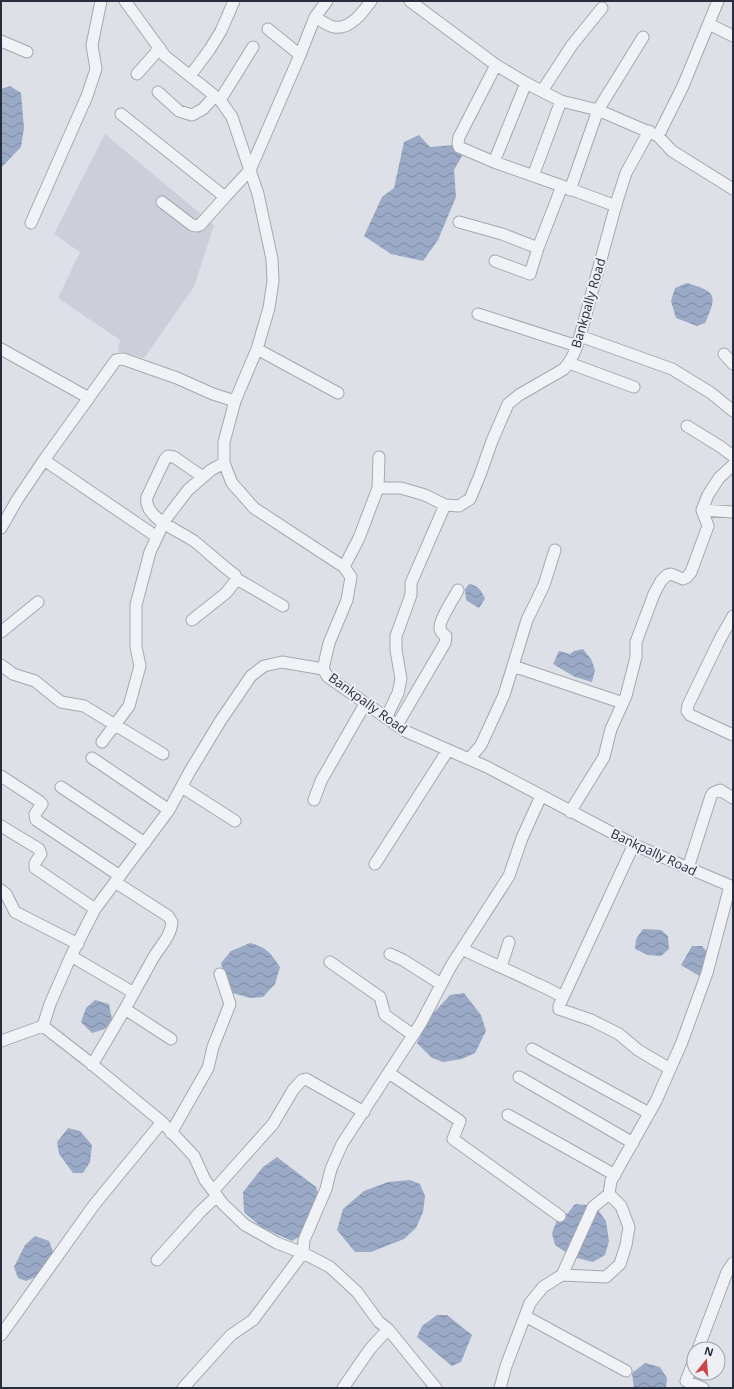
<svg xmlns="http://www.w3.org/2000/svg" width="734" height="1389" font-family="'Open Sans',sans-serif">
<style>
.built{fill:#cccfd9}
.water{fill:url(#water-waves)}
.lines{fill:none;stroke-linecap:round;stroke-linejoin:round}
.minor-casing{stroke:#a4a7b1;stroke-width:13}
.minor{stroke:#f1f2f5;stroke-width:11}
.labels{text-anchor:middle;stroke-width:4;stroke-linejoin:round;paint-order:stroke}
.street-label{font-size:13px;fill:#282d3d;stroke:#edeff5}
</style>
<defs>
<pattern id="water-waves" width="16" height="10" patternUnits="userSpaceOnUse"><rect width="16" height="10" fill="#9aa9c6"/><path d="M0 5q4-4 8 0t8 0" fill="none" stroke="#7e8aa2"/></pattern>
</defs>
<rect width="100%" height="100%" fill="#dee0e7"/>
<path class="built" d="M105 134 214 225 194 287 144 358 118 351 120 340 58 298 80 252 54 234Z"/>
<path class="water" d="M10 86 21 93 24 128 21 147 1 168V89Z
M419 135 430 147 454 145 463 154 454 170 456 197 438 240 423 261 391 254 364 236 382 197 394 188 404 142Z
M687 283C716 292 718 294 705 323L697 326 676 318 671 301 675 288Z
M469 584C479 586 481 590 485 599L479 608 472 604 466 600 465 589Z
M583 649 591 659 595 670 592 682 575 677 553 664 559 651 570 654 574 651Z
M643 929 661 930 668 936 669 949 661 956 648 955 635 949 636 939Z
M250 943C267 947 271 954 280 967L275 984 263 997 250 998 229 992 221 963 231 951Z
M692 946H702L709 954 701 977 681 965Z
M464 993 481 1015 486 1031 475 1053 462 1059 443 1062 432 1058 417 1043 429 1018 450 995Z
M95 1000 109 1004 112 1019 105 1029 92 1033 81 1022 86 1008Z
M68 1128 80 1131 92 1145 90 1162 83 1173H73L59 1154 57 1142Z
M277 1157 316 1187 319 1196 302 1235 292 1241 261 1227 244 1212 243 1192 263 1167Z
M410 1180 420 1184 425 1196 423 1212 416 1228 404 1239 371 1252H355L337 1230 343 1209 364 1191 388 1182Z
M575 1204 586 1205 598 1210 606 1221 609 1241 605 1255 593 1262 573 1257 555 1245 552 1233 557 1220 568 1213Z
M35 1236 49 1241 54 1254 38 1276 26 1281 18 1278 14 1267 25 1245Z
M437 1315H447L472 1335 461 1362 452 1366 417 1337 422 1326Z
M645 1363 660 1367 667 1378 666 1388H634L632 1373Z"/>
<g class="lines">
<defs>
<path id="minor" d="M125 1 165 56 220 100 232 117 258 194 272 259 273 281 269 308 257 349 235 401 224 442V463L232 483 254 508 344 567 351 577 347 600 329 643 323 669 328 677 405 731 487 767 639 847 733 887
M410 1 496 65 526 83 561 101 598 110 658 136 672 151 733 189
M315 17 327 1
M709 24 733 36
M268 29 300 55 315 17C320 20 328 26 334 27 350 30 363 12 371 1
M1 41 27 52
M496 65 459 137 458 143 459 147 494 162 562 186
M137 74 160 48
M190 76 210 49 221 31 234 1
M542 91 572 45 602 8
M158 92 179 111 192 115 203 109 215 96
M220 100 253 47
M121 114 225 197 250 170 300 55
M658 136 683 86 718 1
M494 162 526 83
M533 176 561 101
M570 190 598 110 643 37
M162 202 192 225 197 226 200 225 225 197
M459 222 502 234 538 248
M31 223 87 96 96 69 92 45 101 1
M495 261 530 274 538 248 562 186 616 206
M478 314 577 346
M580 336 672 369 711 393 733 411
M1 349 89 398
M257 349 338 393
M724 354 733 364
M569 363 634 387
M687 426 721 447 733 456
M44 460 157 537
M378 488 379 457
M702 510 733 512
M1 528 17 500 44 460 116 360 123 359 177 378 213 394 235 401
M344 567 359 538 378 488H401L425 495 445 505 459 506 470 499 480 475 492 441 508 404 519 395 564 369C572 360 577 348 580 336L617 201 626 173 649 131
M237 579 283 606
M733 616 720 639 688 705 687 711 690 715 733 735
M192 620 226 593 237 579 235 575C221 565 208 552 194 541 180 531 143 518 147 497L165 459 168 456 174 457 203 477
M1 632 38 602
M1 665 13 674 35 681 61 702 84 706 163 754
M513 666 623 703
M386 718 398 693 401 679 396 650V636L411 595V583L445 505
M397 725 445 643 446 636C443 634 440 632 440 628 439 620 454 598 458 590
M102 742 129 706 140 666 136 647V605L150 552 165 520 188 490 211 470 224 463
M92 758 169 810
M469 759 481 745 504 695 527 620 544 585 555 550
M1 776 39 801 42 804 35 814 36 820 120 876
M61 787 145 843
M182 787 235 821
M314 800 321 781 365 704
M570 812 604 757 611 729 626 696 636 657V642L654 594 661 581 667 575 671 574 683 579 687 577 691 572 708 526 702 510 708 495 719 478 733 465
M1 826 39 849 41 854 35 863V868L95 909
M634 844 559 1006V1009L562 1010 591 1020 619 1034 638 1050 670 1069
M375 864 448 750
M688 868 711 796 713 793 720 790 733 798
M1 890 6 894 15 912 78 944
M462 949C486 961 511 971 535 983 544 987 554 991 562 997
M390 954 403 960 441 984
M71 956 134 993
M330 962 380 997 385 1015 413 1035
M501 967 509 942
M125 1009 171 1039
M43 1026 88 1061 162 1122 194 1156 205 1180 223 1204 245 1225 277 1243 303 1253 330 1267 357 1292 379 1322 388 1329 436 1388
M43 1026 50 1004 71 956 95 909 169 810 190 771 221 720 251 676 264 666 282 662 323 669
M1 1041 43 1026
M532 1049 649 1113
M92 1065C113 1030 133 995 152 960 159 947 171 937 172 922L168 916 115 882
M389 1073 460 1121 453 1139 560 1216
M519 1077 633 1143
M508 1115 615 1175
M171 1133 208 1068 213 1047 230 1004 220 974
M213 1191 273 1124 293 1090 302 1080 306 1079 364 1112
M157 1260 201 1211 217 1196
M562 1275 593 1207 609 1194
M525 1316 626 1371
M1 1335 94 1205 162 1122
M698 1349 727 1272 733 1263
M694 1360 686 1381 703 1388
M183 1388 231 1335 253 1320 303 1253 304 1240 326 1189 331 1169 342 1144 421 1023 451 966 509 876 522 838 541 796
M343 1388 370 1349 388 1329
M500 1388 506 1366 530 1303 543 1287 562 1275 606 1277 620 1264 626 1245 629 1227 621 1206 609 1194 611 1181 656 1101 682 1042 707 973 730 886"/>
</defs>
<use href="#minor" class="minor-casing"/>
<use href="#minor" class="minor"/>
</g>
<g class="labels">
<g class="street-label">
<text transform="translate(588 303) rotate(-74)" y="5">Bankpally Road</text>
<text transform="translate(368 703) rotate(36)" y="5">Bankpally Road</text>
<text transform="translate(654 852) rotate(25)" y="5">Bankpally Road</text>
</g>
</g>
<rect width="734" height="1389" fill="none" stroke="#282d3d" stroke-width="4"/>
<g transform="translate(706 1361) rotate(17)"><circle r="19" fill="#edeff5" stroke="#9ea1ab"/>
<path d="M0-3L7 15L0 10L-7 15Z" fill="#c84749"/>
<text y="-6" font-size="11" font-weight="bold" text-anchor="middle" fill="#282d3d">N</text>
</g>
</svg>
